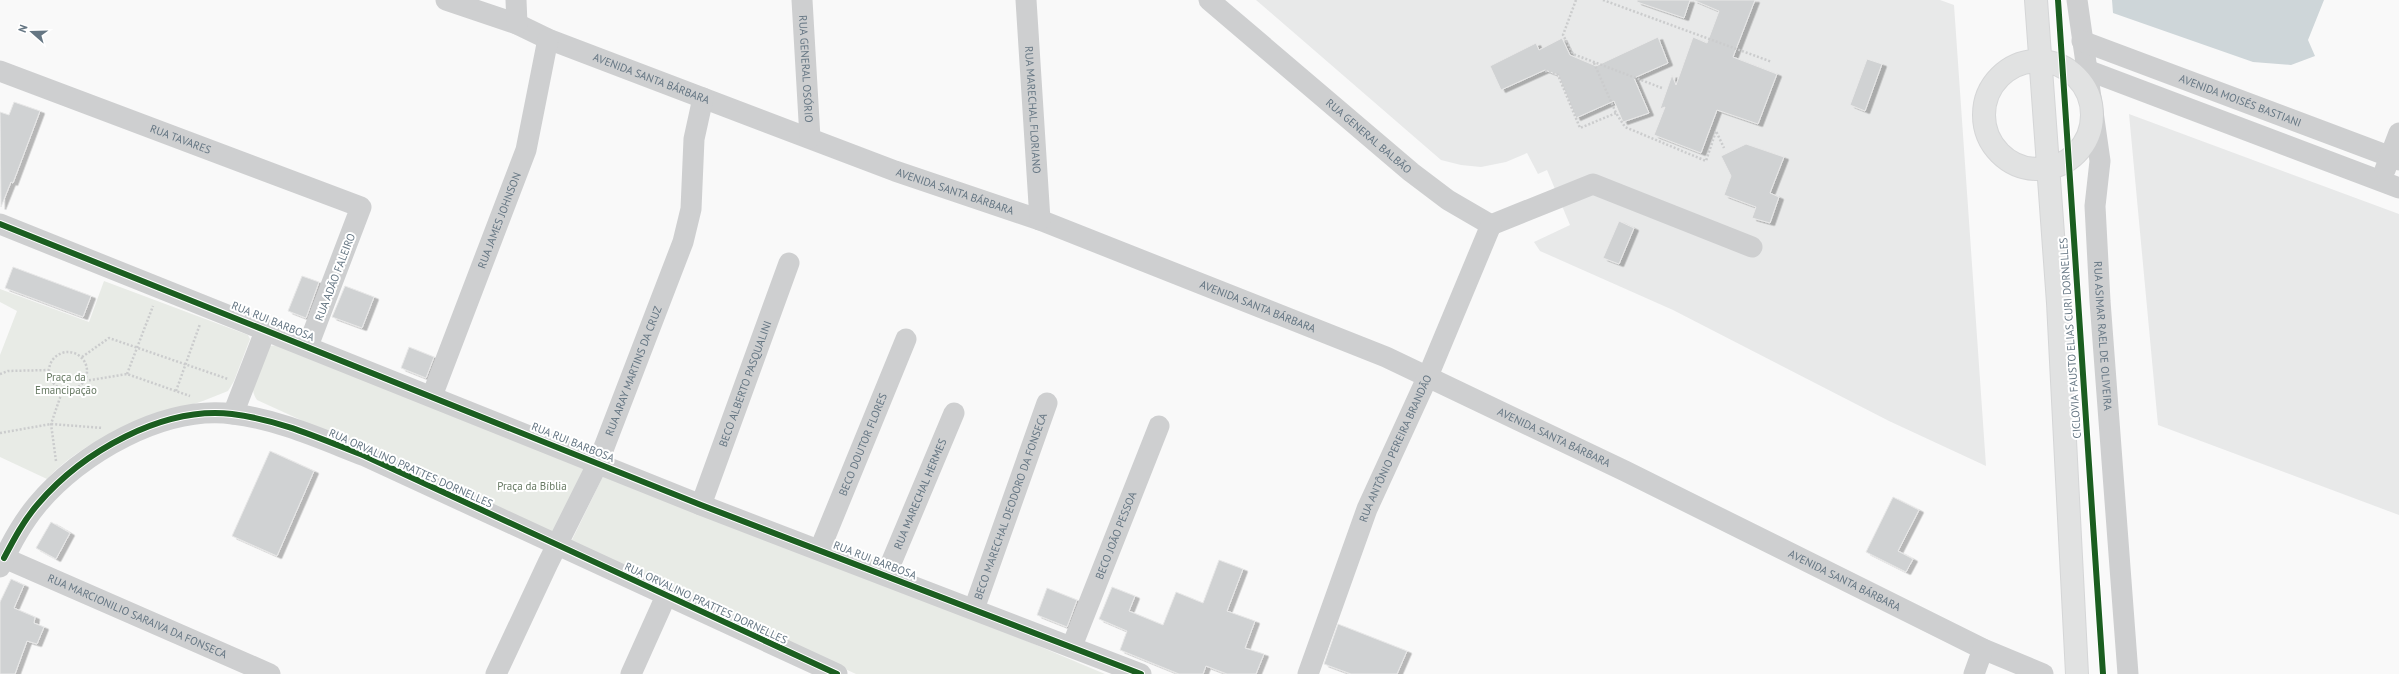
<svg xmlns="http://www.w3.org/2000/svg" width="2399" height="674" font-family="'PT Sans',sans-serif">
<style>
.built{fill:#e8e9e9}
.green{fill:#e8ebe6}
.water{fill:#ced6d9}
.building{fill:#d0d2d3;stroke:#e8e8e8;filter:url(#shadow)}
.lines{fill:none;stroke-linecap:round;stroke-linejoin:round}
.major-casing{stroke:#d5d6d7;stroke-width:24}
.path{stroke:#cbcccd;stroke-width:2.5;stroke-dasharray:2 2;stroke-linecap:butt}
.minor{stroke:#cecfd0;stroke-width:21}
.major{stroke:#e1e2e2;stroke-width:22}
.cycleway-casing{stroke:#fff;stroke-width:8}
.cycleway{stroke:#1b5e20;stroke-width:6}
.labels{text-anchor:middle;stroke-width:4;stroke-linejoin:round;paint-order:stroke}
.street-label{font-size:11px;fill:#657683;stroke:#fff}
.park-label{font-size:11px;fill:#687a64;stroke:#fff}
</style>
<defs>
<filter id="shadow"><feDropShadow dx="4.5" dy="2.5" stdDeviation="0" flood-color="#0004"/></filter>
</defs>
<rect width="100%" height="100%" fill="#f9f9f9"/>
<path class="built" d="M1256 0H1940L1954 5 1986 466 1889 421 1673 310 1540 251 1534 242 1570 225 1547 170 1538 174 1527 153 1506 162 1481 167 1461 165 1441 160Z
M2129 114 2399 214V515L2158 425Z"/>
<path class="green" d="M104 281 248 335 250 339 234 381 228 391C165 418 95 427 47 479L0 457V355L17 311 0 302V289L89 322Z
M278 345 586 468 553 535 257 400C245 383 261 363 269 346Z
M603 476 1010 634 1105 674H856L570 544Z"/>
<path class="water" d="M2112 0H2324L2308 40 2315 56 2291 65 2253 62 2113 13Z"/>
<path class="building" d="M1637 0H1690L1684 18 1637 2Z
M1693 0H1755L1733 57 1777 74 1758 124 1717 110 1701 153 1654 135 1665 107 1660 109 1672 75 1676 85 1693 37 1707 43 1719 11Z
M1658 37 1668 63 1634 78 1649 113 1623 122 1614 101 1576 118 1558 75 1545 70 1501 90 1490 66 1536 43 1539 50 1562 38 1570 55 1596 66Z
M1867 59 1882 64 1865 111 1850 105Z
M14 102 40 111 13 183 11 182 1 207 0 112 9 115Z
M1746 144 1784 157 1770 193 1779 197 1770 223 1752 218 1756 207 1724 195 1731 176 1721 156Z
M1619 221 1634 228 1619 264 1603 258Z
M13 267 91 296 83 317 5 288Z
M302 276 319 282 306 318 288 311Z
M345 286 374 297 362 328 332 317Z
M409 347 434 357 426 378 401 368Z
M270 451 314 471 277 556 232 536Z
M1893 497 1919 510 1898 551 1913 559 1906 572 1866 552Z
M51 522 70 533 56 559 36 548Z
M1219 560 1243 569 1227 611 1255 621 1245 648 1264 654 1256 674H1227L1206 666 1203 674H1179L1120 650 1127 631 1099 619 1112 587 1135 596 1129 611 1163 625 1176 592 1203 603Z
M11 579 24 585 14 608 35 617 34 623 44 627 37 644 27 641 15 674H0V602Z
M1047 588 1077 600 1067 627 1037 615Z
M1338 624 1407 651 1397 674H1351L1324 664Z"/>
<g class="lines">
<defs>
<path id="major" d="M2036 0 2058 303 2077 674
M1984 115a54 54 0 1 1 108 0a54 54 0 1 1-108 0Z"/>
</defs>
<use href="#major" class="major-casing"/>
<path class="path" d="M1576 0 1563 35 1573 54 1662 88
M1603 0 1772 62
M1594 63 1616 113 1625 127 1706 161 1716 131 1724 148
M1545 71 1558 75 1580 128 1616 113
M49 371a19 19 0 1 1 38 0a19 19 0 1 1-38 0Z
M82 357 109 338 228 379
M0 374 8 371 49 370
M127 374 153 306
M85 381 127 374 190 396
M176 391 200 324
M0 433 51 424 103 428
M56 461 51 424 63 389"/>
<g class="minor">
<path id="s1" d="M446 0 517 24 548 39 895 171 1040 220 1386 357 1625 471 1983 649 2043 674"/>
<path d="M516 0 517 24"/>
<path id="s2" d="M802 0 810 138"/>
<path id="s3" d="M1026 0 1040 220"/>
<path id="s4" d="M1209 0 1411 172 1448 200 1491 225"/>
<path id="s5" d="M2077 0 2100 161 2095 206 2100 301 2128 674"/>
<path id="s6" d="M2082 41 2399 160"/>
<path d="M2087 70 2399 188"/>
<path id="s7" d="M0 71 361 207 308 346"/>
<path d="M2385 170 2399 133"/>
<path d="M0 224 701 505 1141 674"/>
<path d="M1491 225 1593 184 1752 247"/>
<path id="s8" d="M432 396 526 150 548 39"/>
<path d="M233 414 266 329"/>
<path id="s9" d="M701 505 789 263"/>
<path id="s10" d="M820 549 906 339"/>
<path id="s11" d="M0 556 270 674"/>
<path d="M0 567C10 545 22 523 37 505 80 453 164 405 233 414 280 420 321 439 365 456L837 674"/>
<path id="s12" d="M886 575 954 413"/>
<path id="s13" d="M974 609 1047 403"/>
<path id="s14" d="M1072 646 1159 426"/>
<path id="s15" d="M496 674 548 563 598 463 683 242 691 209 694 139 703 98"/>
<path d="M631 674 666 596"/>
<path id="s16" d="M1308 674 1367 509 1428 376 1491 225"/>
<path d="M1974 674 1983 649"/>
</g>
<use href="#major" class="major"/>
<defs>
<path id="cycleway" d="M2058 0 2103 674
M0 224 701 505 1141 674
M4 558C14 539 24 520 38 504 82 452 163 406 232 414 280 420 321 439 365 456L837 674"/>
</defs>
<use href="#cycleway" class="cycleway-casing"/>
<use href="#cycleway" class="cycleway"/>
</g>
<g class="labels">
<g class="street-label">
<text dy="4" stroke="none"><textPath href="#s2" startOffset="69">RUA GENERAL OSÓRIO</textPath></text>
<text dy="4" stroke="none"><textPath href="#s1" startOffset="220">AVENIDA SANTA BÁRBARA</textPath></text>
<text dy="4" stroke="none"><textPath href="#s6" startOffset="169">AVENIDA MOISÉS BASTIANI</textPath></text>
<text dy="4" stroke="none"><textPath href="#s3" startOffset="110">RUA MARECHAL FLORIANO</textPath></text>
<text dy="4" stroke="none"><textPath href="#s4" startOffset="210">RUA GENERAL BALBÃO</textPath></text>
<text dy="4" stroke="none"><textPath href="#s7" startOffset="193">RUA TAVARES</textPath></text>
<text dy="4" stroke="none"><textPath href="#s1" startOffset="544">AVENIDA SANTA BÁRBARA</textPath></text>
<text dy="4" stroke="none"><textPath href="#s8" startOffset="188">RUA JAMES JOHNSON</textPath></text>
<text transform="translate(335 277) rotate(-69)" y="4">RUA ADÃO FALEIRO</text>
<text dy="4" stroke="none"><textPath href="#s1" startOffset="868">AVENIDA SANTA BÁRBARA</textPath></text>
<text transform="translate(273 321) rotate(22)" y="4">RUA RUI BARBOSA</text>
<text dy="4" stroke="none"><textPath href="#s5" startOffset="338">RUA ASIMAR RAEL DE OLIVEIRA</textPath></text>
<text transform="translate(2070 338) rotate(-94)" y="4">CICLOVIA FAUSTO ELIAS CURI DORNELLES</text>
<text dy="4" stroke="none"><textPath href="#s15" startOffset="333">RUA ARAY MARTINS DA CRUZ</textPath></text>
<text dy="4" stroke="none"><textPath href="#s9" startOffset="129">BECO ALBERTO PASQUALINI</textPath></text>
<text dy="4" stroke="none"><textPath href="#s1" startOffset="1192">AVENIDA SANTA BÁRBARA</textPath></text>
<text transform="translate(573 442) rotate(22)" y="4">RUA RUI BARBOSA</text>
<text dy="4" stroke="none"><textPath href="#s10" startOffset="113">BECO DOUTOR FLORES</textPath></text>
<text dy="4" stroke="none"><textPath href="#s16" startOffset="242">RUA ANTÔNIO PEREIRA BRANDÃO</textPath></text>
<text transform="translate(411 468) rotate(24)" y="4">RUA ORVALINO PRATTES DORNELLES</text>
<text dy="4" stroke="none"><textPath href="#s12" startOffset="88">RUA MARECHAL HERMES</textPath></text>
<text dy="4" stroke="none"><textPath href="#s13" startOffset="109">BECO MARECHAL DEODORO DA FONSECA</textPath></text>
<text dy="4" stroke="none"><textPath href="#s14" startOffset="119">BECO JOÃO PESSOA</textPath></text>
<text transform="translate(875 560) rotate(21)" y="4">RUA RUI BARBOSA</text>
<text dy="4" stroke="none"><textPath href="#s1" startOffset="1516">AVENIDA SANTA BÁRBARA</textPath></text>
<text transform="translate(706 603) rotate(25)" y="4">RUA ORVALINO PRATTES DORNELLES</text>
<text dy="4" stroke="none"><textPath href="#s11" startOffset="150">RUA MARCIONILIO SARAIVA DA FONSECA</textPath></text>
</g>
<g class="park-label">
<text x="66" y="381">Praça da<tspan x="66" dy="13">Emancipação</tspan></text>
<text x="532" y="490">Praça da Bíblia</text>
</g>
</g>
<g transform="translate(32 32) rotate(290)" stroke="#ffffff" stroke-width="3" paint-order="stroke">
<path d="M0-3L7 15L0 10L-7 15Z" fill="#657683"/>
<text y="-6" font-size="11" font-weight="bold" text-anchor="middle" fill="#657683">N</text>
</g>
</svg>
